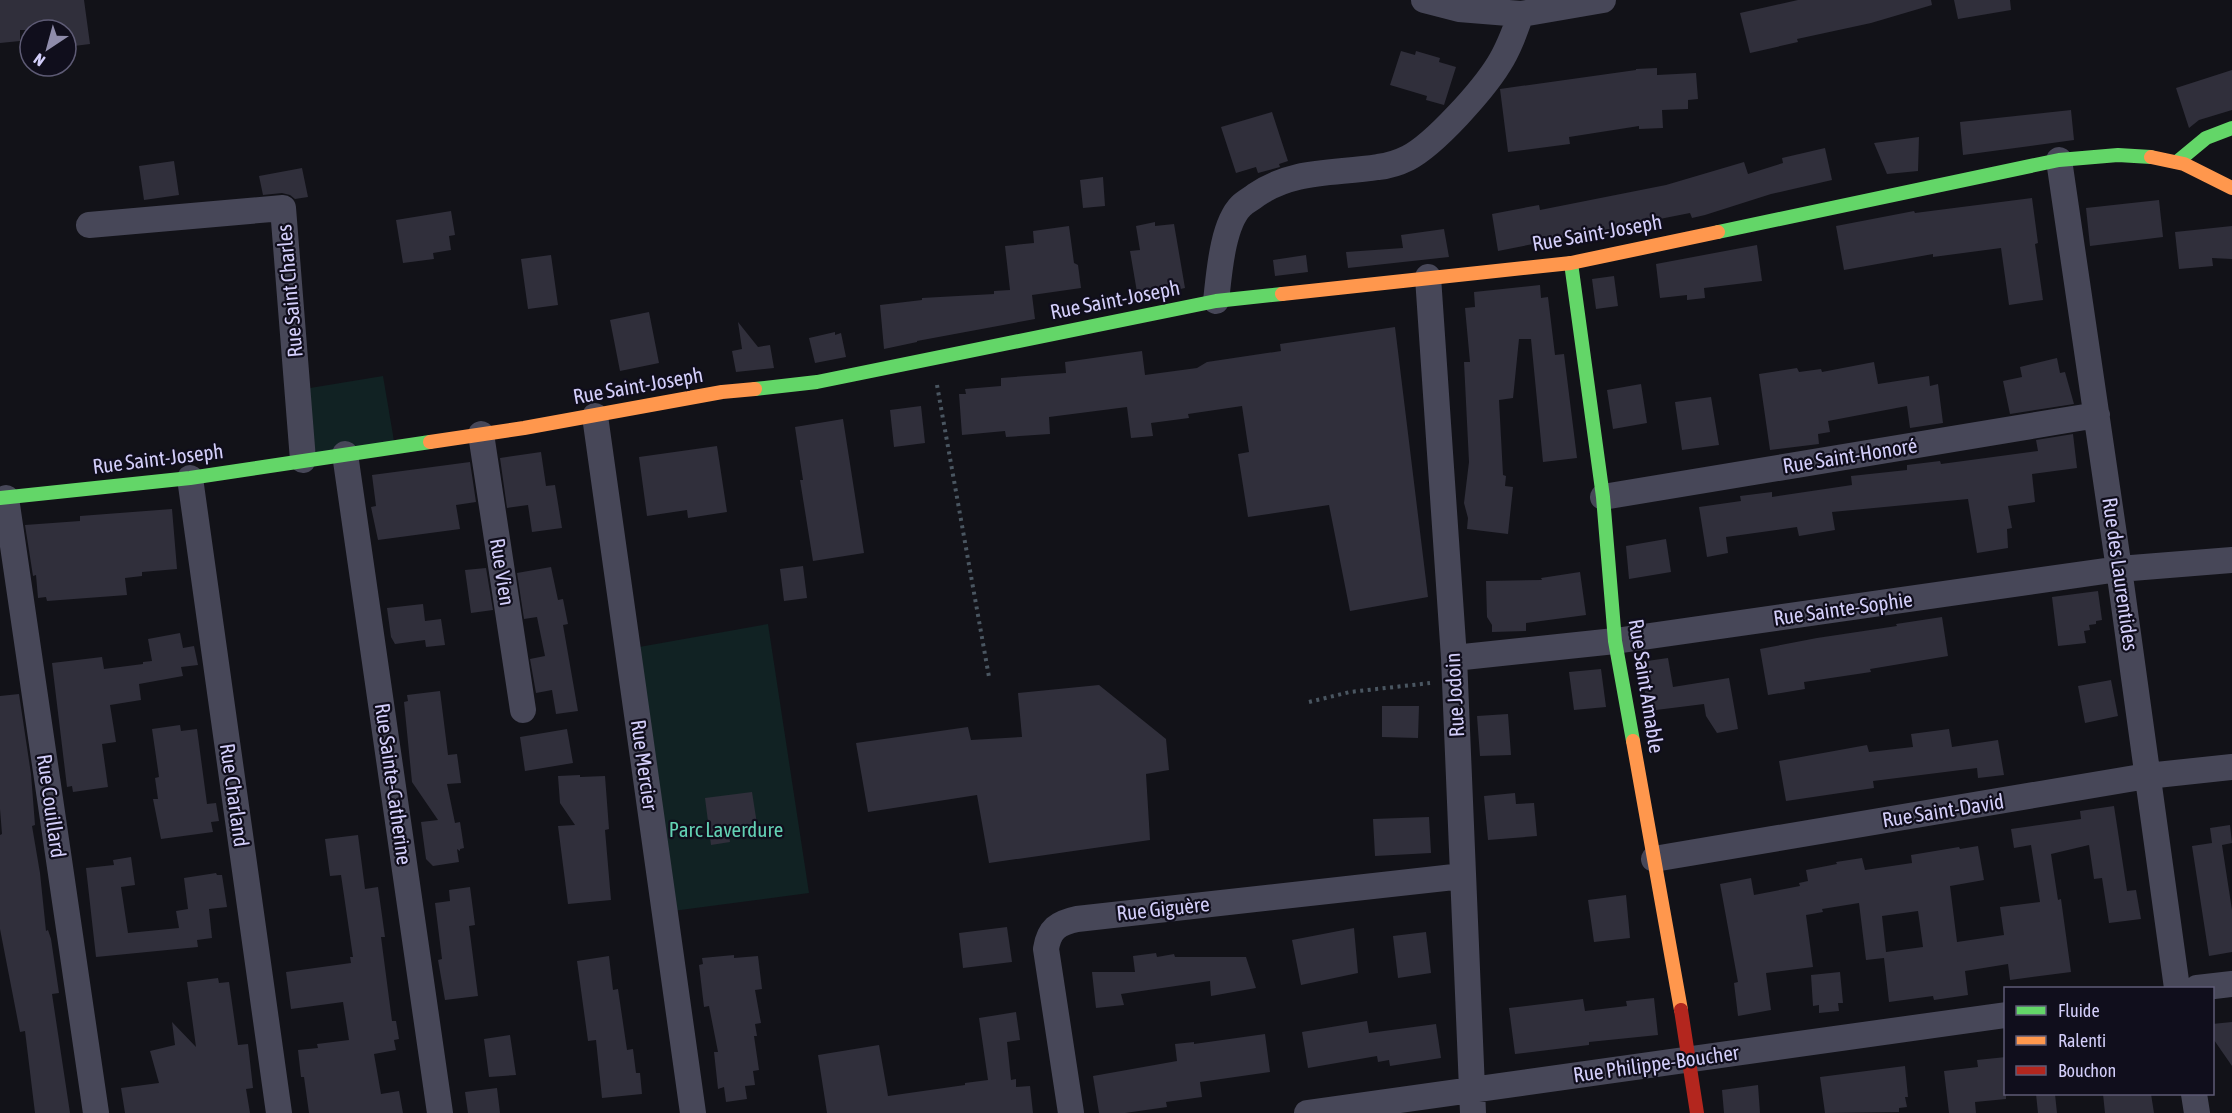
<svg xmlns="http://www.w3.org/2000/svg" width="2232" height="1113" font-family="'Asap Condensed',sans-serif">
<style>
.green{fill:#112223}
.building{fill:#302f3b;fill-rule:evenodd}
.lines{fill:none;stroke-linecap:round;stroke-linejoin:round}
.path{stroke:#4a5661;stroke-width:4;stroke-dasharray:3 4.5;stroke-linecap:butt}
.street{stroke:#474758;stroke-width:26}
.fast{stroke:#63d668;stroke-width:14}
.slow{stroke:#ff974d;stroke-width:14}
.jam{stroke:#b3261e;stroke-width:14}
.labels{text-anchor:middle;stroke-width:4.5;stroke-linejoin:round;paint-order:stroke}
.street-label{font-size:21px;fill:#d3cefa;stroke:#100e1c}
.park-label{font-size:21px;fill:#63d1b4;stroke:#100e1c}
</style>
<rect width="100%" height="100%" fill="#121218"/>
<path class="green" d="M383 376 395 447 303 460 298 390Z
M768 624 809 893 665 912 628 649Z"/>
<path class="building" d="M0 0H84L90 44 66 47V30H20V41L0 43Z
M1798 0H1931L1932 5 1871 23 1797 39 1798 42 1750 53 1740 13Z
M1954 0H2010L2011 10 1958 19Z
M1401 51 1415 55 1416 51 1440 58 1439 62 1456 67 1444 105 1426 100 1427 96 1390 85Z
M1657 68V75L1696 73 1698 99 1688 100V109L1662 110 1663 128 1639 129V126L1569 137 1570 144 1508 152 1500 89 1636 70V69Z
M2232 70V110L2199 120 2189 128 2176 88Z
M2071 110 2074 140 1963 155 1960 122Z
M1272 112 1288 161 1279 164 1280 167 1258 173 1256 167 1236 173 1221 127Z
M1919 137 1918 171 1887 174 1874 143Z
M1825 148 1832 180 1771 194 1705 215 1692 218 1690 213 1498 251 1492 214 1539 205 1540 210 1666 185 1744 162 1748 174 1783 163 1782 158Z
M174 161 179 195 144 200 139 166Z
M302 168 308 197 295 199 290 195 282 193 263 195 259 176Z
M1103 177 1105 206 1083 208 1080 180Z
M2032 198 2038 243 2035 244 2043 300 2009 305 2001 248 1933 257V254L1844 270 1836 226 1914 211 1915 213Z
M2159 200 2163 237 2090 246 2086 208Z
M451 211 455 235 449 236 451 250 433 253 434 259 403 263 396 220Z
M1155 222V226L1174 224 1185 288 1138 298 1130 251 1140 250 1136 226Z
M1069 226 1074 263 1078 265 1081 288 1032 295 1035 319 917 341V342L884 349 880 305 922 300V298L994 294V291L1010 290 1005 246 1034 243 1033 231Z
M2232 226V259L2212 258 2213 266 2179 269 2175 232Z
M1444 229 1449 257 1348 268 1346 252 1403 248 1401 235Z
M1757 245 1762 281 1704 288 1705 298 1687 300V295L1660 298 1656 264Z
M551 255 558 305 528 309 521 259Z
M1306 255 1308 272 1275 276 1273 260Z
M1614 276 1618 306 1596 309 1592 279Z
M1540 285 1541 298 1548 297 1555 355 1564 354 1577 458 1543 462 1531 339H1519L1513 398 1499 400 1503 475 1506 476 1505 486 1513 487 1508 534 1467 529 1468 518 1464 503 1469 462 1464 362H1470L1465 308 1475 307 1474 292Z
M649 312 659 363 620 371 610 320Z
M738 322 758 347 770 345 774 368 736 372 732 351 742 349Z
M1395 327 1428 597 1350 611 1329 505 1248 517 1238 454 1249 452 1242 406 1188 414 1189 418 1151 423 1153 436 1131 438 1127 407 1049 417 1050 434 1006 437 1005 431 962 435 959 394H966L965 389 1001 386V378L1066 373 1065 362 1142 351 1145 375 1197 368 1207 362 1281 351 1280 344Z
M835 332V335L841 333 846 357 815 363 809 338Z
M2057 358 2060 373 2065 372 2074 404 2010 414 2003 381 2022 377 2020 367Z
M1874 362 1878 384 1929 376 1930 386 1938 384 1943 423 1910 428 1907 406 1828 421 1830 432 1818 434 1819 444 1770 450 1759 374 1797 368 1799 372 1821 369 1822 372Z
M1641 384 1647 423 1613 429 1607 390Z
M1711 397 1719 445 1682 450 1675 402Z
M921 406 925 443 894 447 890 410Z
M843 419 864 553 813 561 800 480H803L795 427Z
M2073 434 2077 468 2032 474 2035 502 2008 506 2012 528 2007 529 2008 548 1977 553 1968 499 1832 512 1835 530 1799 536 1797 527 1726 537 1728 553 1707 557 1699 507 1741 501 1740 496 1772 492V497L1852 485 1851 476 1907 470V465L1940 461 1941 464 2038 451 2036 440Z
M717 446 727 512 688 518 687 510 647 516 639 457Z
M541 452 546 486 555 485 562 528 532 532 528 505 507 508 500 458Z
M470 462 476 502 456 505 460 529 378 540 371 507 376 506 372 475Z
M172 509 177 569 142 572V576L125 578 127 595 47 601 46 597 38 598 36 575 33 576 25 525 80 521V516Z
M1666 539 1671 572 1629 579 1626 546Z
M803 566 807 598 784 601 780 569Z
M551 567 558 600 563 599 568 624 563 625 578 711 556 714 552 690 536 693 530 659 545 656 537 617 524 619 517 573Z
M486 568 493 610 471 613 465 570Z
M1580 572 1586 615 1526 623V631L1492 632V625L1487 617 1486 581 1542 580 1541 578Z
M2098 591 2102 620 2096 621V624L2089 625 2090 630 2084 631 2086 643 2058 646 2052 597Z
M423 604 425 621 441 619 445 645 426 647 425 640 395 644 391 637 387 608Z
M1942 617 1948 656 1870 669 1871 672 1804 682 1805 689 1768 695 1760 649 1817 638 1897 626 1896 624Z
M180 633 183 648 194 646 198 665 181 667 183 676 139 684 141 700 110 705 116 742 102 744 108 787 73 792 72 786 67 787 52 663 102 657 104 669 143 664V662L152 661 148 639Z
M1668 658 1673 687 1729 678 1738 729 1717 733 1706 716 1704 704 1648 711 1640 662Z
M1601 669 1606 707 1574 710 1569 672Z
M2111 680 2118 716 2085 723 2078 686Z
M1099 685 1166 739 1169 770 1146 774 1150 840 989 863 977 795 868 812 856 743 968 727 971 740 1022 737 1018 693Z
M440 691 448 755 457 754 461 783 447 784 455 823 460 822 464 848 460 849V851L457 849 459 862 433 866 426 859 421 822 438 820 412 782 404 702 408 701 407 695Z
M19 694 31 774 35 825 32 826 40 873 46 931 48 930 51 939 59 993 52 994 70 1113H35L25 1031 20 1032 0 929V835L2 834 0 809V696Z
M1382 706H1419L1418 738 1382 737Z
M1508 714 1511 755 1480 756 1477 716Z
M180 725 181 731 197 729 207 804 216 803 219 821 211 822 213 832 161 839 153 799H158L155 778 159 777 152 729Z
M567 729 573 763 525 771 520 737Z
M1949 729 1952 747 1998 740 2004 775 1978 778 1977 768 1873 781 1874 788 1786 801 1779 761 1867 745 1869 752 1913 747 1911 734Z
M580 775V777L605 776 609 829 605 830 611 900 568 904 558 826 575 825 560 803 558 776Z
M752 792 757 824 728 828 730 842 711 845 705 798Z
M1515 793 1516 804 1534 803 1537 836 1488 840 1484 796Z
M2114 806 2127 891 2136 890 2141 919 2109 923 2102 878 2094 879 2089 845 2051 854 2058 900 2061 899 2071 972 2010 980 2008 964 1965 971 1968 995 1934 1000 1933 996 1889 1002 1884 958 1866 960 1859 903 1822 909 1823 912 1806 915 1813 967 1766 973 1771 1010 1738 1016 1734 983 1738 982 1720 884 1751 878 1754 895 1800 886 1799 883 1808 881 1806 870 1837 864 1836 862 1862 858 1865 870 1912 863 1911 855 1959 847 1960 849 1978 846 1984 880 1950 886 1957 942 2004 935 2000 907 2040 902 2031 845 2014 848 2011 829 2081 819 2080 811ZM1918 911 1923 947 1886 952 1882 916Z
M1429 817 1431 853 1375 856 1373 819Z
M2230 825 2232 843 2222 845 2232 910V952L2209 956 2192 846 2212 843 2210 828Z
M358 835 365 889 378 887 385 937H381L392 1021H396L399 1039 394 1040 396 1050 374 1054 381 1094 399 1091 403 1113H309L304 1077H301L298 1050 318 1048 317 1044 349 1040 343 1002 291 1009 286 972 351 963 350 957H353L341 875 330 876 325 839Z
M131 857 135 885 121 887 128 933 179 928 176 911 188 909 184 878 216 873 217 875H222L227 907 209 909 212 938 197 940 198 947 96 957 86 868 114 865 113 860Z
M470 887 475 925 469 926 478 996 445 1000 438 960 442 959 435 903 450 901 449 890Z
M1626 895 1630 938 1594 942 1588 900Z
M1007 927 1012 962 963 968 959 933Z
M1354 928 1358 973 1301 985 1292 940Z
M1426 932 1431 973 1398 978 1393 936Z
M1156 953 1157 957 1174 954 1175 957H1246L1256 988 1211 996 1210 981 1121 994 1124 1005 1096 1008 1092 972H1135L1133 956Z
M734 955V958L758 956 762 989 755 990 761 1023 755 1024 757 1036H754L759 1070 753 1071 755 1085 745 1086 747 1099 726 1102 724 1087 718 1089 714 1052H718L709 1006 704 1007 699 965 703 964 702 958Z
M609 956 613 990 618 989 627 1050 633 1049 636 1073H640L642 1094 602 1098 596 1040 588 1041 577 961Z
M1840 972 1843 1003H1838L1839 1011 1819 1013V1005L1813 1006 1811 975Z
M218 978 219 983 229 982 238 1045 248 1044 253 1088 246 1089 250 1113H125L121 1088 159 1083 150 1051 175 1045 172 1022 196 1047 187 982Z
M1654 998 1658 1035 1589 1042V1045L1515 1054 1509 1008 1583 999 1585 1011 1627 1006 1626 1001Z
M1016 1012 1020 1040 1007 1042 1011 1080 1016 1079V1087L1030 1086 1033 1113H827L818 1055 879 1045 888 1096 965 1085V1083L988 1080 979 1018Z
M1367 1021 1369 1033 1436 1024 1441 1058 1390 1066 1389 1060 1378 1062 1377 1056 1308 1068 1302 1032Z
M2232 1022V1066L2214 1040 2212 1033V1024Z
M1265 1034 1270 1072 1200 1082 1202 1097 1166 1102 1167 1107 1125 1113H1099L1093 1076 1177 1061 1175 1044 1194 1042V1044Z
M510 1035 516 1075 489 1077 484 1039Z
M2006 1057V1099L1975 1102 1976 1113H1949L1944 1071 1978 1067 1977 1060Z
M1905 1066 1908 1097H1905L1907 1107 1899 1108V1112L1825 1113 1820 1077Z
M1758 1085 1760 1113H1724L1722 1090Z
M497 1088 500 1113H468L465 1092Z
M2036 1094H2055L2057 1113H2038Z
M2103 1094H2151L2154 1113H2105Z"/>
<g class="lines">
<path class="path" d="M937 385 989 677
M1309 702 1350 692 1430 683"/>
<path class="street" d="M1424 0 1459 9 1521 14 1603 0
M2059 160 2119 569 2177 988
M89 225 283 208 303 460
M1428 277 1454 658 1473 1113
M1216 301C1219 276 1222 225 1241 206 1245 202 1251 199 1256 195 1294 169 1334 174 1378 167 1387 166 1400 162 1408 158 1435 144 1483 90 1499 64 1509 48 1515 31 1521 14
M595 416 693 1113
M481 434 523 710
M345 454 440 1113
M190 478 279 1113
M1603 497 2097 415
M6 498 96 1113
M1454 658 1615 641 2119 569 2232 560
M1654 859 2147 776 2232 767
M2197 988 2232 984
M2194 1094 2197 1113
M1071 1113 1046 949C1049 929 1058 923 1077 919L1463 876
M1307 1113 2006 1015"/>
<path class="fast" d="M2177 162 2206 138 2232 128
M1718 232 2059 160 2118 155 2151 157
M1571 263 1603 497 1615 641 1633 741
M755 389 817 382 1216 301 1282 294
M0 498 190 478 430 442"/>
<path class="slow" d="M2151 157 2184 164 2232 188
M1282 294 1571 263 1718 232
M430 442 524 428 722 392 755 389
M1633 741 1681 1010"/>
<path class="jam" d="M1681 1010 1697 1113"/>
</g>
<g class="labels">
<g class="street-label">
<text transform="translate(1597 233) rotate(-10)" y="7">Rue Saint-Joseph</text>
<text transform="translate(290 291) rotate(-95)" y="7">Rue Saint Charles</text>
<text transform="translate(1115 300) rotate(-11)" y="7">Rue Saint-Joseph</text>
<text transform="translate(638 386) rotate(-10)" y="7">Rue Saint-Joseph</text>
<text transform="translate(1850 456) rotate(-9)" y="7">Rue Saint-Honoré</text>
<text transform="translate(158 459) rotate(-7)" y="7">Rue Saint-Joseph</text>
<text transform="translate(502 572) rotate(81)" y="7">Rue Vien</text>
<text transform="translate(2120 574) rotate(82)" y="7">Rue des Laurentides</text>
<text transform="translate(1843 609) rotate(-8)" y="7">Rue Sainte-Sophie</text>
<text transform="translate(1646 686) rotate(81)" y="7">Rue Saint Amable</text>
<text transform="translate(1455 695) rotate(-93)" y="7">Rue Jodoin</text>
<text transform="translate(644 765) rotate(82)" y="7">Rue Mercier</text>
<text transform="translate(393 784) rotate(82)" y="7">Rue Sainte-Catherine</text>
<text transform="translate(234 795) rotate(82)" y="7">Rue Charland</text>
<text transform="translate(51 806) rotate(82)" y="7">Rue Couillard</text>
<text transform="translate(1943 811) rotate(-9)" y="7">Rue Saint-David</text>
<text transform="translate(1163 909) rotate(-6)" y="7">Rue Giguère</text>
<text transform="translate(1656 1064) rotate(-8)" y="7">Rue Philippe-Boucher</text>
</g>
<g class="park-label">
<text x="726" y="837">Parc Laverdure</text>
</g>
</g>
<rect x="2004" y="987" width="210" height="108" fill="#100e1c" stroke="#5e5b75" stroke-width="1.5"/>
<rect x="2016" y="1006" width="30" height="9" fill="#63d668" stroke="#5e5b75" stroke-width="1.5"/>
<text x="2058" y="1017" font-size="18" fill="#d3cefa">Fluide</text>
<rect x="2016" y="1036" width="30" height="9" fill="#ff974d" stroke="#5e5b75" stroke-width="1.5"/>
<text x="2058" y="1047" font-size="18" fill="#d3cefa">Ralenti</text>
<rect x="2016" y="1066" width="30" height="9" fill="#b3261e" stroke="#5e5b75" stroke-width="1.5"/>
<text x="2058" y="1077" font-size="18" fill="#d3cefa">Bouchon</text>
<g transform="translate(48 48) rotate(216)"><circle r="28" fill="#100e1c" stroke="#5e5b75" stroke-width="1.5"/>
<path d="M0-4.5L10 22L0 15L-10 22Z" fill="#8f8cab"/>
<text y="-9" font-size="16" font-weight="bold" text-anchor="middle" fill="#d3cefa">N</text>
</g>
</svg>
